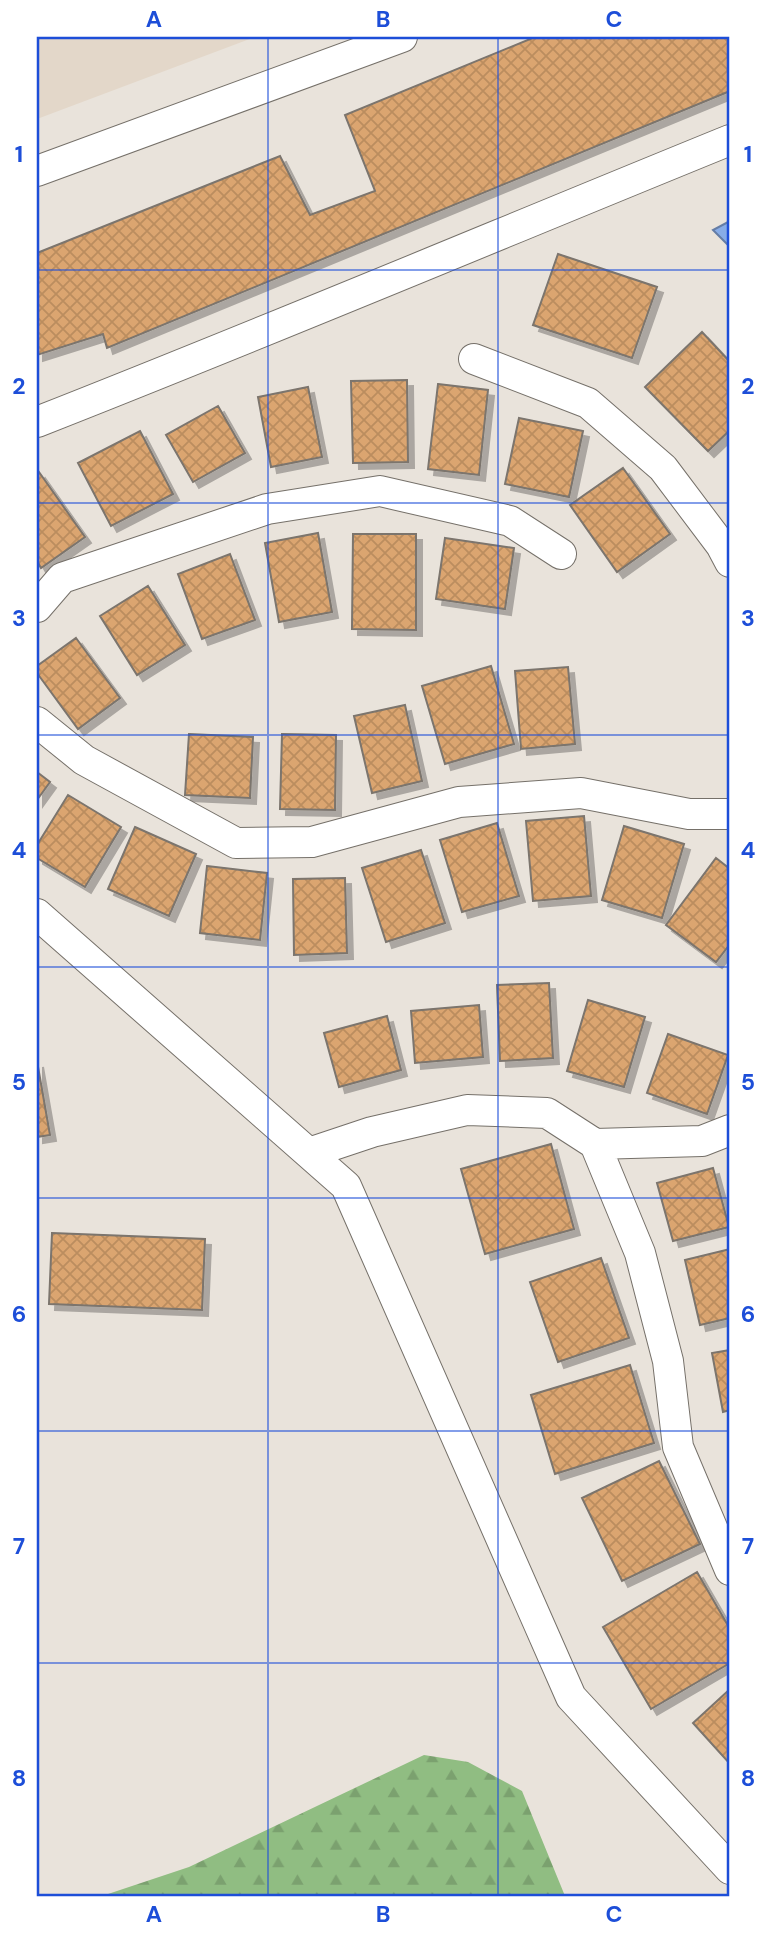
<svg xmlns="http://www.w3.org/2000/svg" width="767" height="1933" font-family="'DM Sans',sans-serif">
<style>
.built{fill:#e3d7c9}
.forest{fill:url(#forest-firs)}
.water{fill:url(#water-ripples);stroke:#647da6;stroke-width:2}
.building{fill:url(#building-cross-hatch);stroke:#7b746d;stroke-width:2;filter:url(#shadow)}
.lines{fill:none;stroke-linecap:round;stroke-linejoin:round}
.minor-casing{stroke:#757069;stroke-width:32}
.minor{stroke:#fff;stroke-width:30}
.grid{fill:none;stroke:#1d4ed8;stroke-width:2;stroke-opacity:0.55}
.neatline{fill:none;stroke:#1d4ed8;stroke-width:2.5}
.grid-label{font-size:23px;text-anchor:middle;font-weight:bold;fill:#1d4ed8}
</style>
<defs>
<pattern id="forest-firs" width="22" height="20" patternUnits="userSpaceOnUse" patternTransform="scale(1.75)"><rect width="22" height="20" fill="#90bd82"/><path d="M5 1l3.5 6h-7zM16 11l3.5 6h-7z" fill="#7ba16f"/></pattern>
<pattern id="water-ripples" width="26" height="14" patternUnits="userSpaceOnUse" patternTransform="scale(1.75)"><rect width="26" height="14" fill="#87ace7"/><path d="M2 4q2-2 4 0t4 0M15 11q2-2 4 0t4 0" fill="none" stroke="#7493c5"/></pattern>
<pattern id="building-cross-hatch" width="8" height="8" patternUnits="userSpaceOnUse" patternTransform="scale(1.75)"><rect width="8" height="8" fill="#dba56f"/><path d="M0 0l8 8M0 8l8-8" fill="none" stroke="#bb8d5f"/></pattern>
<filter id="shadow"><feDropShadow dx="6" dy="6" stdDeviation="0" flood-color="#0004"/></filter>
</defs>
<rect width="100%" height="100%" fill="#e9e3db"/>
<path class="built" d="M37 37H255L37 119Z"/>
<path class="forest" d="M424 1755 468 1762 522 1791 565 1896H102L189 1867Z"/>
<path class="water" d="M730 221V247L713 230Z"/>
<path class="building" d="M535 37H730V91L107 348 103 334 37 355V253L280 156 310 215 375 191 345 115Z
M558 254 657 287 632 358 533 325Z
M702 332 730 362V430L708 451 645 387Z
M407 380 408 462 353 463 351 381Z
M438 384 488 390 479 475 428 469Z
M308 387 322 457 271 467 258 397Z
M218 406 245 453 193 482 166 435Z
M519 418 583 431 569 497 505 484Z
M140 431 173 494 111 526 78 463Z
M623 468 670 534 617 572 570 505Z
M39 472 85 537 41 568 37 561V474Z
M318 533 332 612 279 622 265 543Z
M353 534H416V630L352 629Z
M445 538 514 548 505 609 436 599Z
M230 554 255 620 202 639 178 574Z
M148 586 185 645 137 675 100 616Z
M76 638 120 698 78 729 37 673V666Z
M491 666 514 744 445 764 422 686Z
M568 667 575 744 521 749 515 671Z
M405 705 422 781 372 793 354 716Z
M189 734 253 737 250 798 185 795Z
M282 734 336 735 335 810 280 809Z
M37 772 50 782 37 800Z
M68 795 121 827 85 887 37 858V845Z
M584 816 591 896 533 901 526 821Z
M497 823 519 896 462 912 440 840Z
M624 826 684 844 662 918 602 900Z
M135 827 196 854 169 916 108 889Z
M421 850 445 923 386 942 362 868Z
M716 858 730 869V944L716 962 666 925Z
M207 866 267 873 260 940 200 933Z
M345 878 347 953 294 955 293 879Z
M549 983 553 1058 500 1061 497 985Z
M588 1000 645 1017 624 1087 567 1071Z
M479 1005 483 1057 415 1063 411 1011Z
M387 1016 401 1070 339 1087 324 1033Z
M668 1034 728 1055 707 1114 647 1093Z
M37 1061 50 1135 37 1137Z
M551 1144 574 1229 485 1254 461 1169Z
M713 1168 729 1227 673 1241 657 1183Z
M52 1233 205 1239 202 1310 49 1304Z
M730 1249V1318L700 1325 685 1260Z
M601 1258 629 1338 558 1362 530 1282Z
M730 1350V1410L723 1412 712 1353Z
M630 1365 654 1443 555 1474 531 1395Z
M659 1461 700 1544 622 1581 582 1498Z
M697 1572 730 1629V1663L651 1709 603 1627Z
M730 1689V1764L693 1723Z"/>
<g class="lines">
<defs>
<path id="minor" d="M37 171 402 37
M474 359 588 403 663 468 721 545 730 562
M37 422C269 331 499 234 730 140
M37 607 62 578 267 509 380 491 510 521 561 554
M37 722 84 760 236 843 312 842 459 802 581 793 689 814H730
M37 914 346 1186 571 1697 730 1869
M595 1144 702 1141 730 1130
M309 1153 372 1132 467 1110 547 1113 595 1144 640 1253 668 1361 678 1447 730 1570"/>
</defs>
<use href="#minor" class="minor-casing"/>
<use href="#minor" class="minor"/>
</g>
<path class="grid" d="M268 37V1896M498 37V1896M37 270H730M37 503H730M37 735H730M37 967H730M37 1198H730M37 1431H730M37 1663H730"/>
<rect width="767" height="1933" fill="none" stroke="#ffffff" stroke-width="77"/>
<rect x="38" y="38" width="690" height="1857" class="neatline"/>
<g class="grid-label">
<text x="154" y="27">A</text>
<text x="383" y="27">B</text>
<text x="614" y="27">C</text>
<text x="19" y="162">1</text>
<text x="748" y="162">1</text>
<text x="19" y="394">2</text>
<text x="748" y="394">2</text>
<text x="19" y="626">3</text>
<text x="748" y="626">3</text>
<text x="19" y="858">4</text>
<text x="748" y="858">4</text>
<text x="19" y="1090">5</text>
<text x="748" y="1090">5</text>
<text x="19" y="1322">6</text>
<text x="748" y="1322">6</text>
<text x="19" y="1554">7</text>
<text x="748" y="1554">7</text>
<text x="19" y="1786">8</text>
<text x="748" y="1786">8</text>
<text x="154" y="1922">A</text>
<text x="383" y="1922">B</text>
<text x="614" y="1922">C</text>
</g>
</svg>
